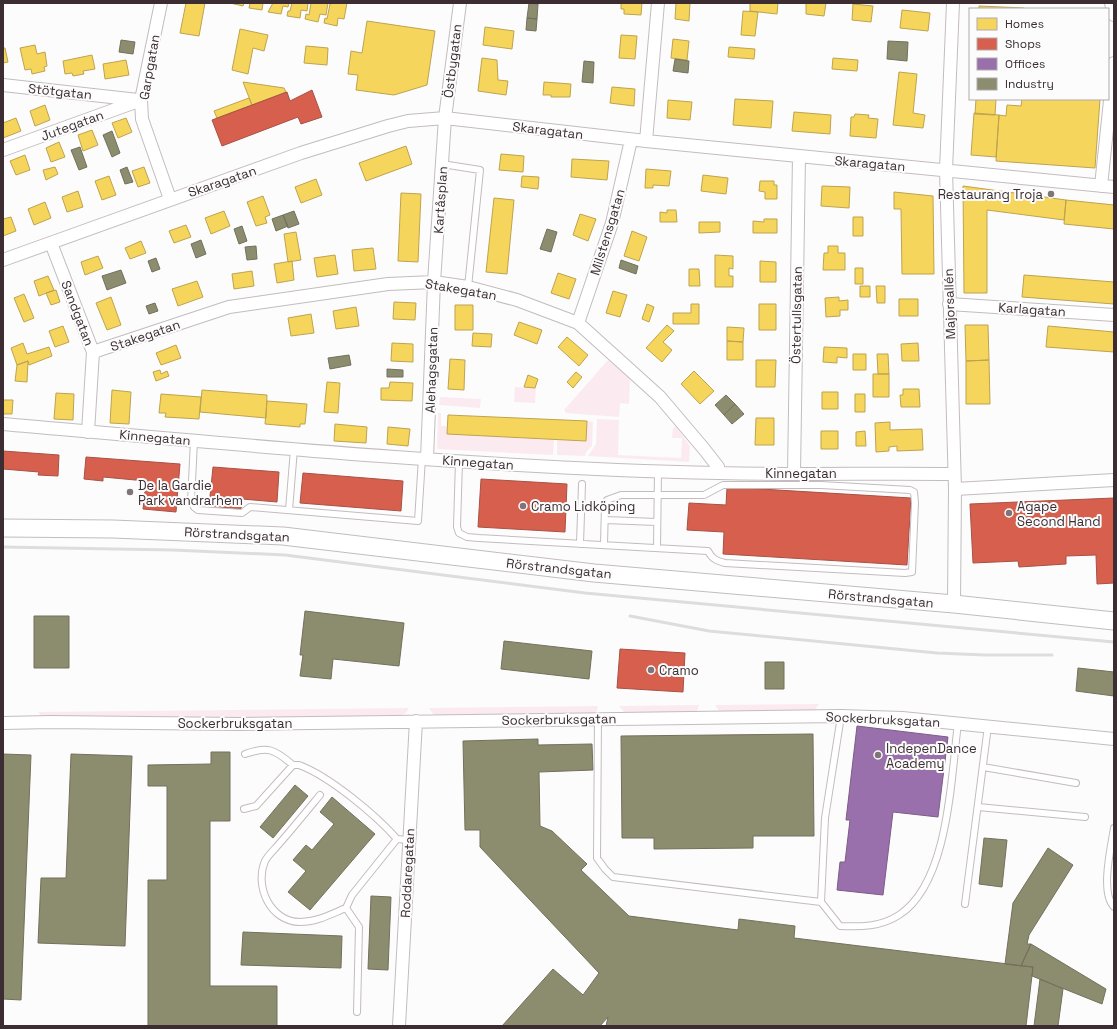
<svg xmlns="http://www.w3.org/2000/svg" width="1117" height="1029" font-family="'Space Grotesk',sans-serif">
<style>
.green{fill:#fbebf0}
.homes{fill:#f6d55c;stroke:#bea34f}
.shops{fill:#d6604d;stroke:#a85145}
.offices{fill:#9970ab;stroke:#7d5c87}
.industry{fill:#8c8c6e;stroke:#74705c}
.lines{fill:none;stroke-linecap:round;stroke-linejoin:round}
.service-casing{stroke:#c3bcbe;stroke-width:8}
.minor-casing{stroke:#c3bcbe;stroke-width:14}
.secondary-casing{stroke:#c3bcbe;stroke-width:19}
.service{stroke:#fff;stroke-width:6}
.minor{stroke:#fff;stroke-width:12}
.secondary{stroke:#fff;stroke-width:17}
.rail{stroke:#dedddd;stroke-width:3}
.poi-dot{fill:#7f7579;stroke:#fcfcfc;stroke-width:1.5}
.labels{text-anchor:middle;stroke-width:4;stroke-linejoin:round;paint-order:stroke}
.street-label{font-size:13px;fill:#3b2d32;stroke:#fcfcfc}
.poi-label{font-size:13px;fill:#3b2d32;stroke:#fcfcfc;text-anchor:start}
</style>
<rect width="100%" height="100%" fill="#fcfcfc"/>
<path class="green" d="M608 360 630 379 629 404 620 403 619 417 566 413 564 410Z
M515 387 536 388 535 403 514 402Z
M440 397 481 399 480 408 439 405Z
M438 413H441V426H448L447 434 554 439 553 455 437 449Z
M597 419 619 420 618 455 681 458 682 438H672L673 428 676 427 690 446 689 462 588 456 596 444Z
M587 421 593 422 592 446 586 452 585 456 557 455V439L586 441Z
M819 704 815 710 724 713 719 711 715 705Z
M699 705 697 711 693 713H625L619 706Z
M598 706 597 711 591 714 436 716 433 714 429 708Z
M409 708 406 713 400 716 46 720 43 718 38 712Z"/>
<path class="homes" d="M186 3H205L199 36 180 33Z
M230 3H244L243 6Z
M250 3H263L262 10 249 8Z
M273 3H289L288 7 283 6 281 14 268 12Z
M292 3H308L307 11 301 10 300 18 287 16 288 11H290Z
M311 3H328L326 15 320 14 318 22 305 19 306 14 309 15Z
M333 3H347L344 19 338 18 337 26 324 23 325 18 327 19 330 4Z
M621 3H642L641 15 624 14V9H621Z
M676 3H690L689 21 675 19Z
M750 3H778L777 14 750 11Z
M806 3H826L824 16 806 14Z
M853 4 873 6 871 22 852 20Z
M979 6 1024 8V9H979Z
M902 10 930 13 928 31 900 28Z
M743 11 758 12 755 36 741 35Z
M367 21 435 31 427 85 394 95 356 90 358 75 348 74 351 51 362 53Z
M485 27 514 31 512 49 483 45Z
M240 29 268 35 264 51 253 48 248 74 232 70Z
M621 35 637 36 635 59 619 58Z
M673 39 689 41 687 60 671 58Z
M35 45 37 54 45 52 47 66 44 67 45 71 32 74 31 69 25 70 20 48Z
M306 46 328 48 327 65 304 63Z
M729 47 755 49 754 59 728 57Z
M3 48H5L8 62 3 63Z
M92 55 95 69 83 71 84 74 73 76 72 73 65 74 63 61Z
M482 58 497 60 498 80 508 81 506 95 478 91Z
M833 58 858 60 857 71 832 69Z
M126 60 129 75 105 79 103 64Z
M899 72 917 74 913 113 925 115 923 128 893 125Z
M243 82 284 88 286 92 252 105Z
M544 82 571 84 570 97H551V95H543Z
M612 87 635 89 634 106 610 103Z
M249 98 252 105 217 118 214 111Z
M735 99 773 101 771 128 733 125Z
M976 99H996L995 115 975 114Z
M1022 99H1100L1095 168 996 161 999 115 1006 116 1007 105 1021 106Z
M668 100 692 102 690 120 667 118Z
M45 105 50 120 35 126 30 111Z
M794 112 831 115 830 134 792 131Z
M974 113 999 115 996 157 971 155Z
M855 114 869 115 868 118 878 119 876 138 850 136 851 117H854Z
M16 118 21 131 3 138V123Z
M126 118 132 132 118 138 112 123Z
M92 130 98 145 83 151 78 135Z
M59 142 65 157 51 162 46 148Z
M406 146 412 164 366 181 359 163Z
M501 154 524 156 523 172 499 170Z
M25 155 30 170 16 175 10 161Z
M572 159 609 161 607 180 571 177Z
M55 167 58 174 46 180 43 170Z
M144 167 150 183 138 187 132 171Z
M646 169 671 171 669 186 653 185V188H645Z
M703 175 728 178 726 194 701 191Z
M109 176 116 195 102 200 95 181Z
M522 176 539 177 538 189 521 187Z
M316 179 322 195 301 203 295 187Z
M760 181H774V185H777V199H765V192L759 191Z
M822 186 850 187 849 208 821 206Z
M963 186 1066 200 1064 220 987 210V293H964Z
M78 191 83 207 67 212 62 197Z
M894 192 933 196 934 274H902L901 209H894Z
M401 193 421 194 418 262 398 261Z
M263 196 270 215 265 217 267 223 256 226 247 202Z
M494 198 514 200 507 274 486 272Z
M1066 200 1114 205V229L1064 224Z
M45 202 51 218 34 225 28 209Z
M667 210H676L677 222H660V212L667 213Z
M224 211 230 226 211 234 205 218Z
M580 214 596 219 588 241 573 235Z
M11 217 16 231 3 236V219Z
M853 217H863V236H853Z
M764 219H777V233H753V221L764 222Z
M699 222H720V232L699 233Z
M186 225 191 237 174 243 169 231Z
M632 231 647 237 639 261 624 256Z
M296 232 301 260 288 262 284 234Z
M141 241 146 253 130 259 125 248Z
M828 246H838V253H845V270H823L824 253H828Z
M373 248 376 269 354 271 352 250Z
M335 255 338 274 317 277 314 258Z
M715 255 733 256V269L729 268V276H733V287H715Z
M98 256 103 268 85 275 81 262Z
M292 261 294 280 277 283 274 264Z
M760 261 776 262V282H760Z
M855 268H863V284H855Z
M689 269H699L700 286H689Z
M252 271 254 286 234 289 232 274Z
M558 273 576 279 569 299 551 293Z
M1024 275 1114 282V304L1022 297Z
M48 276 54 290 39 296 34 281Z
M197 281 203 297 178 306 172 289Z
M860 286H870V297H860Z
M876 286H885V303H877Z
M56 290 60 302 51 305 46 293Z
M613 291 627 295 620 317 606 313Z
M24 294 34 318 24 322 14 298Z
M111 297 121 325 107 330 96 303Z
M839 297V301L848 300V310H840V316L826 317 825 298Z
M899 299H918V316H899Z
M394 302 416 303 415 320 393 319Z
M647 304 654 307 649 322 642 319Z
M691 304H699V324H673V313H691Z
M759 304H776V330H759Z
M455 305H473V330H455Z
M356 307 359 326 336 329 333 311Z
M311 314 314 333 291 336 288 318Z
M519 322 542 330 537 344 514 335Z
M667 325 674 331 663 342 672 350 662 362 646 348Z
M965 325H988L989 360 966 361Z
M63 326 69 342 55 347 49 331Z
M1048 326 1114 332V352L1046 347Z
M727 327 744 328 743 342 727 341Z
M473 333 492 334 491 347 472 346Z
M567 337 588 355 579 366 558 347Z
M727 341 743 342V360H727Z
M23 343 27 354 49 347 52 356 29 365 28 361 17 365 11 348Z
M392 343 413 344V362L391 361Z
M918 343 919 361H902L901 344Z
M176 345 181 358 161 365 156 353Z
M824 347 847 348V358L837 357V363L823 362Z
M853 354H866V370H853Z
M877 354H888L889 374H878Z
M450 359 465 360 464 390 448 389Z
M756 360H776L775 387H756Z
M989 360 990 404H966V361Z
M28 361 27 382 15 381 17 365Z
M160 370 161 374 167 371 169 376 156 381 153 372Z
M694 371 714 391 700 404 681 384Z
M576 372 582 377 573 388 567 382Z
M873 374H889V397H873Z
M528 375 538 379 535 388 524 387Z
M327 382 340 383 338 413 324 412Z
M390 382 413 383 412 401 381 400V388H389Z
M903 389H919L920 407H901L900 395H903Z
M112 390 131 392 129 424 110 423Z
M202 390 267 395 266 418 200 412Z
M822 392H838V409H822Z
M56 393 74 394 73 420 54 419Z
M161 394 201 397 199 419 165 417 166 413H159Z
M855 394H865V412H855Z
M3 400H13L12 414H3Z
M267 401 307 404 305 424H300V427L265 424Z
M448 415 587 421 586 441 447 434Z
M756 418H774V445H755Z
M890 422V430L922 429 923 450 897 451V446L889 447V451L876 452 875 423Z
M335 424 367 427 366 443 334 441Z
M388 427 410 429 408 446 387 444Z
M821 431H838V449H821Z
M865 431 866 446H856V432Z"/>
<path class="shops" d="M312 90 322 117 301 124 298 117 222 146 212 120 287 92 290 101Z
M3 451 59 455 58 476 38 475 39 472 3 469Z
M86 457 180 464 176 512 143 509 146 481 103 477V481L84 479Z
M213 467 279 472 277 502 242 499 241 509 209 506Z
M303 473 403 481 401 511 300 503Z
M481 479 567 484 565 532 478 527Z
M727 487 911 498 907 565 723 554 724 532 687 530 689 503 726 505Z
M1114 498V583L1097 584 1096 555 1066 556V564L1019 567 1018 561 973 563 970 504Z
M620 649 685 653 683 692 617 688Z"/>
<path class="offices" d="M857 726 948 737 938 817 893 812 883 895 837 890 840 862H845L850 820H846Z"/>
<path class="industry" d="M529 3 538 4 537 19 527 18Z
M527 18 537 19 536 31 526 30Z
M121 40 135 42 133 54 119 52Z
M888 41 908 42 907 61 887 59Z
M675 59 689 61 688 73 673 71Z
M584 61 594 62 593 83 582 82Z
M112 131 120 153 112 157 103 135Z
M80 147 87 167 79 170 71 150Z
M127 167 133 182 125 184 120 170Z
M294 211 299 224 288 228 283 215Z
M283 215 288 226 276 231 272 219Z
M242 226 247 241 239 244 234 229Z
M547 229 557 232 551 252 540 249Z
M201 240 206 254 196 258 191 244Z
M256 246 257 259 247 260 245 247Z
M156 258 160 269 152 272 148 261Z
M621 260 638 266 636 274 619 268Z
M121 270 126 283 107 290 102 276Z
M155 303 158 311 149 314 146 306Z
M349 355 351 365 330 369 328 358Z
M387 369 403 370V377H387Z
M726 395 735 404 724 415 715 405Z
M735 404 744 414 732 424 724 415Z
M305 611 404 623 399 666 333 659 331 679 300 676 303 655H300Z
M34 616H69V668H34Z
M504 641 592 651 589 679 501 669Z
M765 662H784V689H765Z
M1078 668 1114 672V696L1076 691Z
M813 734 814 836H753V848L654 849V838H622L621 736Z
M538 739V745L592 744 593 770 539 772 540 826 552 831 587 864 581 870 629 916 738 930 739 919 795 926 794 938 1033 967 1026 1026H606L608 1017 600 1026H502L553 969 583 995 599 973 480 847V830H465L463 741Z
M211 752H230V821H210V986H277V1026H148V880H167V786H148V765L211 764Z
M3 754 31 755 21 1000 3 999Z
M71 754 132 756 125 946 38 943 41 878H66Z
M295 785 308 796 273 838 260 827Z
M332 797 375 834 310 910 288 892 306 871 293 860 306 845 312 850 334 824 320 812Z
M984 838 1007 840 1002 887 979 884Z
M1048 848 1073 865 1029 935 1027 944H1031L1021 966 1005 964 1013 903Z
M371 896 391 897 388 970 368 969Z
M243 932 342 936 341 968 241 965Z
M1031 944 1106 989 1102 1004 1032 976 1033 967 1021 966Z
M1040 979 1063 989 1058 1026H1034Z"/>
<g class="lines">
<defs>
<path id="service" d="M442 164 480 170 468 287
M194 441 191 501 194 507 198 510 242 513 250 507 418 521 422 458
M459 461 457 527 459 533 467 537 479 538 708 551C712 559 717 561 725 563L905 573 912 572 915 503 914 492 910 490 821 485H723L704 495H621L607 500 605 505 604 545
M289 510 294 449
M605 520 657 522
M580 544 582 484
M657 548 658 471
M598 718 597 858 605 869 613 877 821 902 825 818 841 716
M245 754C268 746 274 749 293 765
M983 767 1076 783
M320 795C306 812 293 828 279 844 275 849 268 855 265 861 254 887 271 922 300 922 317 922 331 914 346 908L352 895 397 839 408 840
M978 807 1085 817
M244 809 256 806 293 765H299C329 776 376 815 397 839
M1114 828C1111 847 1100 893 1114 907
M821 902 840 926C860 927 881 927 899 915 949 883 951 777 958 723
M965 904 988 726
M346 908 359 927 357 1012"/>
<path id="minor" d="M161 3 141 100 142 119 170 199
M953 3 946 170 955 489 954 604
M1111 3 1114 15
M3 85 138 100
M646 141 658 3
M3 150 141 100
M1101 186 1114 63
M51 243 93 352 88 432
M3 260 301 153 388 126 408 121 445 118 646 141 1114 187
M949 304 1114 315
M578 323 612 223 631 140
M93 352 229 307 388 284 434 282 468 287 517 300 578 323 660 397 704 449 718 467 720 473
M3 424C241 445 480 468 719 473 797 475 875 473 954 474
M427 459 434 282 445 118 460 3
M794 473 799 156
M955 489 1114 480
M3 723 51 722 239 724 841 716 902 718 1114 739
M399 1026 416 721"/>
<path id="secondary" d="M3 528 113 529 283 536 594 573 954 604 1114 621"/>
</defs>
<use href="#service" class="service-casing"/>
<use href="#minor" class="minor-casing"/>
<use href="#secondary" class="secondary-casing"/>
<use href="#service" class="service"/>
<use href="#minor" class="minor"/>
<use href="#secondary" class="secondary"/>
<path class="rail" d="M3 547 173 550 285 555 585 593 1114 642
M630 616 709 631 937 653 985 655H1052"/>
</g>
<g class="poi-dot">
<circle cx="1051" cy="194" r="4"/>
<circle cx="130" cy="492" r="4"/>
<circle cx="523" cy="506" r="4"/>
<circle cx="1009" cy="513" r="4"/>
<circle cx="651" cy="670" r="4"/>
<circle cx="878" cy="755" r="4"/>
</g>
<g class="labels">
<g class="street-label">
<text transform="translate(452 61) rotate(-83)" y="5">Östbygatan</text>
<text transform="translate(149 67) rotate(-80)" y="5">Garpgatan</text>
<text transform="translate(60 91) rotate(6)" y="5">Stötgatan</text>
<text transform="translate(72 125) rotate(-20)" y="5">Jutegatan</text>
<text transform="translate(548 130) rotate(7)" y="5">Skaragatan</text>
<text transform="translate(870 163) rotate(5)" y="5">Skaragatan</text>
<text transform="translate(222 181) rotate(-19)" y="5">Skaragatan</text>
<text transform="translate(440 200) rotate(-86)" y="5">Kartåsplan</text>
<text transform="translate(607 232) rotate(-73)" y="5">Milstensgatan</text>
<text transform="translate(461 289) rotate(10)" y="5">Stakegatan</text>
<text transform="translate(949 304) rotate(-92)" y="5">Majorsallén</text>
<text transform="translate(1032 309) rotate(4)" y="5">Karlagatan</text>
<text transform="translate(78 313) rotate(69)" y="5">Sandgatan</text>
<text transform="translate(796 315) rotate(-89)" y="5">Östertullsgatan</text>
<text transform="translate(145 335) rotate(-19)" y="5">Stakegatan</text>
<text transform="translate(431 370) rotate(-88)" y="5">Alehagsgatan</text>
<text transform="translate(155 437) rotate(5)" y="5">Kinnegatan</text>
<text transform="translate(478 462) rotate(4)" y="5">Kinnegatan</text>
<text x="801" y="478">Kinnegatan</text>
<text transform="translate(237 534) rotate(3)" y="5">Rörstrandsgatan</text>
<text transform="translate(559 568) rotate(6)" y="5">Rörstrandsgatan</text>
<text transform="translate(881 598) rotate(5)" y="5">Rörstrandsgatan</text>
<text transform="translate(559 719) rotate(-1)" y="5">Sockerbruksgatan</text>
<text transform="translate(883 719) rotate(3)" y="5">Sockerbruksgatan</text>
<text x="235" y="728">Sockerbruksgatan</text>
<text transform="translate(407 873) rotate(-87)" y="5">Roddaregatan</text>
</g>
<g class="poi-label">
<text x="1043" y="199" text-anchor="end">Restaurang Troja</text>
<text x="138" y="490">De la Gardie<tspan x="138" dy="15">Park vandrarhem</tspan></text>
<text x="531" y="511">Cramo Lidköping</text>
<text x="1017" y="511">Agape<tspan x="1017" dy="15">Second Hand</tspan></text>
<text x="659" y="675">Cramo</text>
<text x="886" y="753">IndepenDance<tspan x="886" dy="15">Academy</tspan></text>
</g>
</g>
<rect width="1117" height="1029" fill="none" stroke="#3b2d32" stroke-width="8"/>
<rect x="969" y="8" width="140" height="92" fill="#fcfcfc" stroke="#afa9ab"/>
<rect x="977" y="18" width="20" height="12" fill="#f6d55c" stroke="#afa9ab"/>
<text x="1005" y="28" font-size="12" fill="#3b2d32">Homes</text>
<rect x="977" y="38" width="20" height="12" fill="#d6604d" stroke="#afa9ab"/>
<text x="1005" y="48" font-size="12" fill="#3b2d32">Shops</text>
<rect x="977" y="58" width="20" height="12" fill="#9970ab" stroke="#afa9ab"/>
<text x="1005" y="68" font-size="12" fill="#3b2d32">Offices</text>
<rect x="977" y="78" width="20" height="12" fill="#8c8c6e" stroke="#afa9ab"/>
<text x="1005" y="88" font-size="12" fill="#3b2d32">Industry</text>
</svg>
